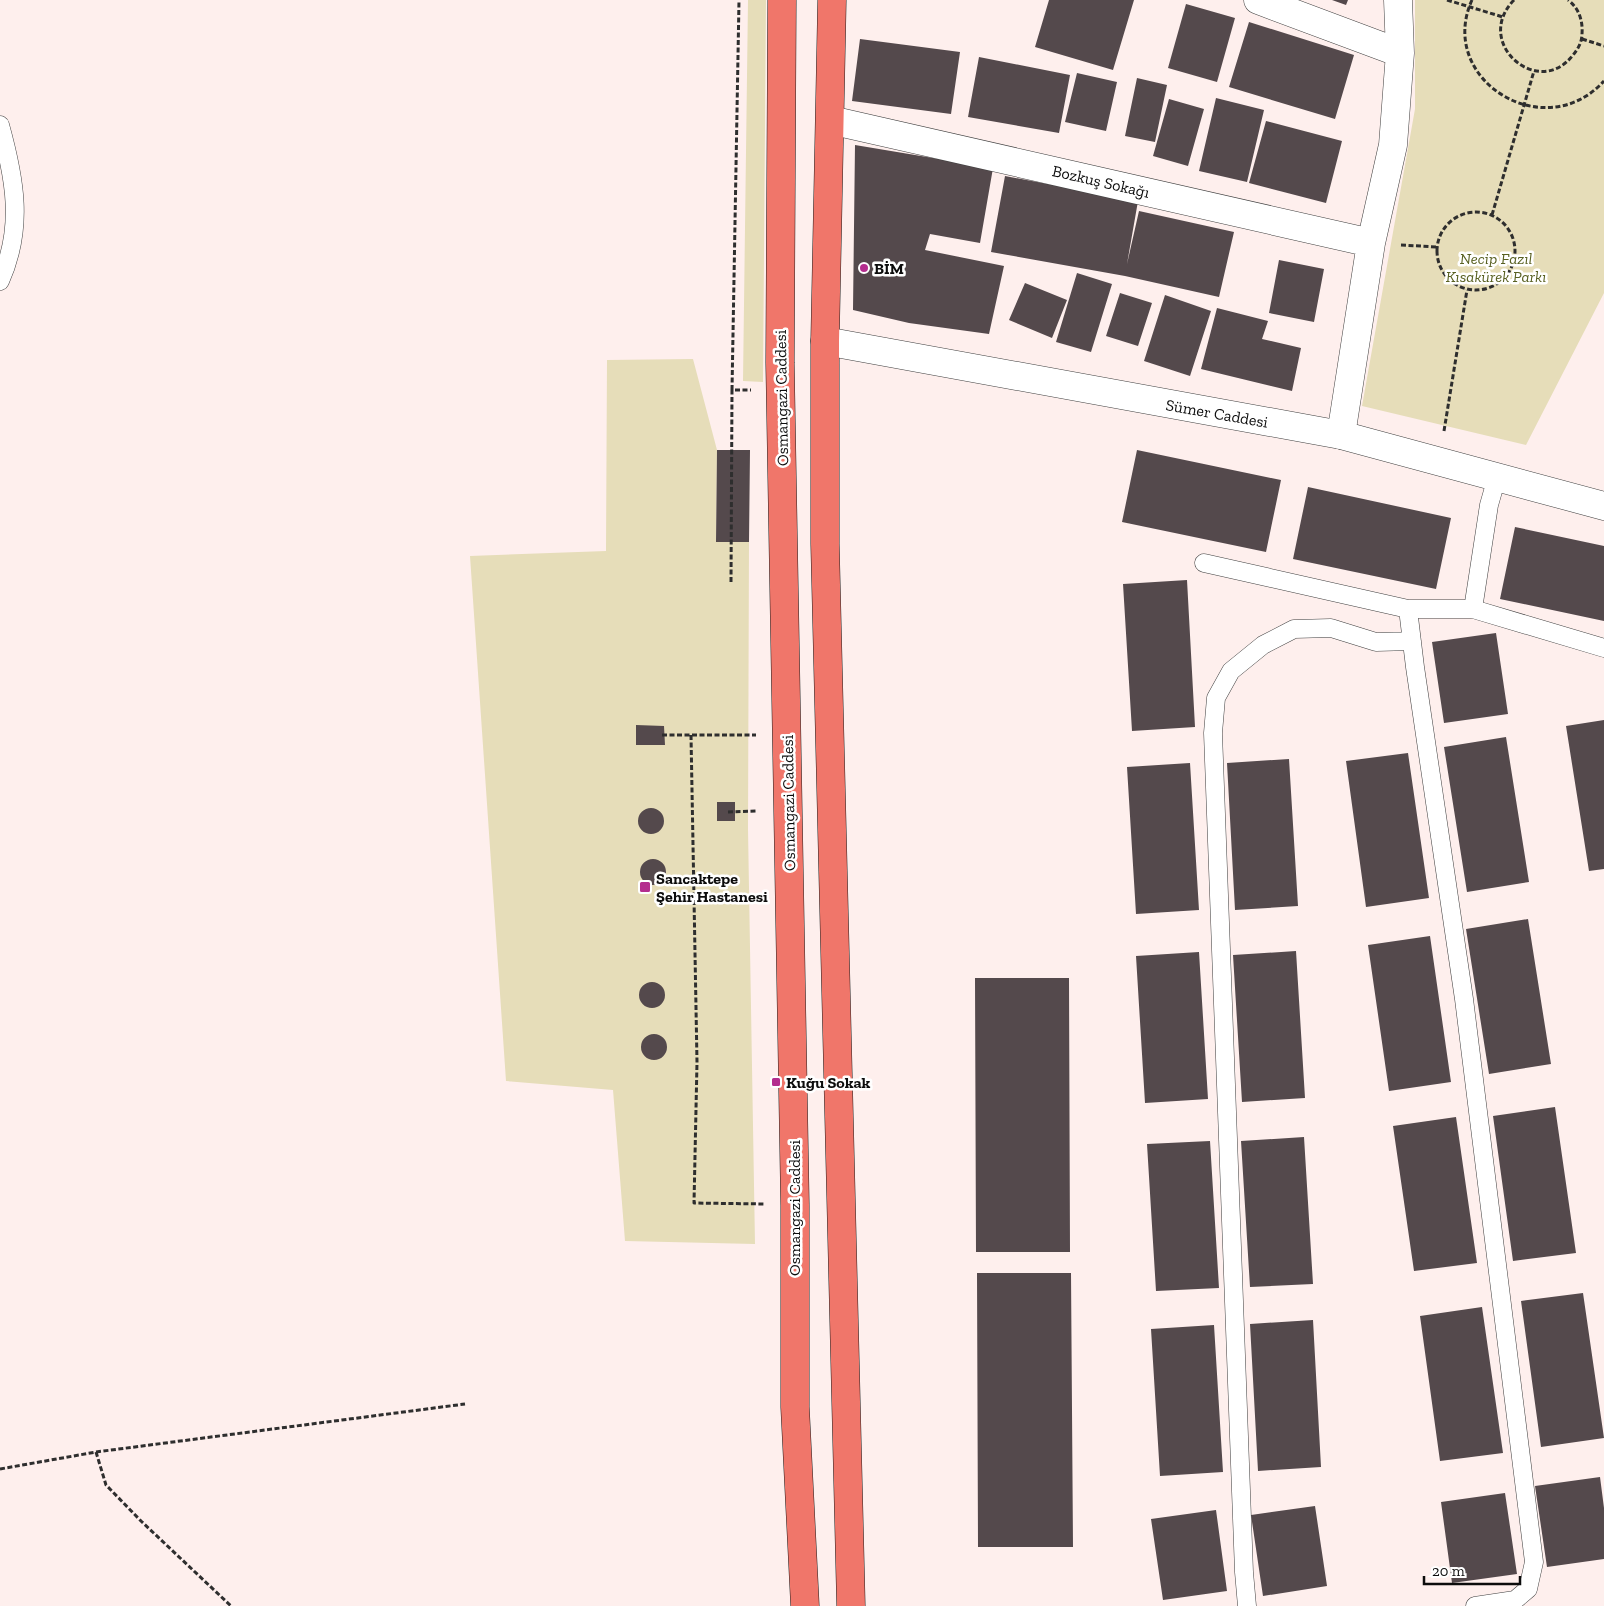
<svg xmlns="http://www.w3.org/2000/svg" width="1604" height="1606" font-family="'Zilla Slab',serif">
<style>
.green{fill:#e6ddb9}
.building{fill:#54494c}
.lines{fill:none;stroke-linecap:round;stroke-linejoin:round}
.service-casing{stroke:#3f3f3f;stroke-width:19}
.minor-casing{stroke:#3f3f3f;stroke-width:29}
.tertiary-casing{stroke:#3f3f3f;stroke-width:29}
.primary-casing{stroke:#1d1d1d;stroke-width:29}
.path{stroke:#2e2e2e;stroke-width:3;stroke-dasharray:5 2.5;stroke-linecap:butt}
.service{stroke:#fff;stroke-width:18}
.minor{stroke:#fff;stroke-width:28}
.tertiary{stroke:#fff;stroke-width:28}
.primary{stroke:#f0766a;stroke-width:28}
.poi-dot{fill:#b42d8e;stroke:#fff;stroke-width:2}
.labels{text-anchor:middle;stroke-width:5;stroke-linejoin:round;paint-order:stroke}
.street-label{font-size:16px;fill:#0c0c0c;stroke:#fff}
.park-label{font-size:16px;font-style:italic;fill:#586021;stroke:#fff}
.poi-label{font-size:16px;font-weight:bold;fill:#0c0c0c;stroke:#fff;text-anchor:start}
</style>
<rect width="100%" height="100%" fill="#feefed"/>
<path class="green" d="M748 0H766L763 382 743 381Z
M1415 0H1604V293L1526 445 1362 406 1415 109Z
M693 359 717 450 716 542H749L748 829 755 1244 625 1241 613 1090 506 1081 470 556 606 551 607 360Z"/>
<path class="building" d="M1049 0H1134L1113 70 1035 47Z
M1332 0H1348L1346 5Z
M1186 4 1235 18 1217 82 1168 68Z
M1249 22 1354 55 1335 119 1229 87Z
M860 39 960 52 951 114 852 101Z
M979 57 1070 75 1059 133 968 117Z
M1077 73 1117 82 1106 131 1065 122Z
M1137 78 1167 85 1155 142 1125 136Z
M1216 98 1264 110 1247 182 1199 171Z
M1169 99 1204 109 1188 166 1153 156Z
M1266 121 1342 141 1326 203 1249 183Z
M855 145 993 168 980 243 930 234 925 250 1004 266 989 334 909 323 853 310Z
M1005 176 1138 201 1127 264 1139 211 1234 232 1219 297 1125 276 991 252Z
M1279 260 1324 269 1314 322 1269 313Z
M1077 273 1112 284 1091 352 1056 342Z
M1025 283 1067 300 1052 338 1009 320Z
M1120 293 1152 303 1138 346 1106 336Z
M1165 295 1211 311 1190 376 1144 361Z
M1217 308 1268 321 1262 339 1301 348 1292 391 1201 369Z
M717 450H750L749 542H716Z
M1137 450 1281 480 1266 552 1122 522Z
M1308 487 1451 518 1436 589 1293 559Z
M1515 527 1604 546V621L1500 599Z
M1187 580 1195 727 1132 731 1123 584Z
M1496 633 1508 714 1444 723 1432 642Z
M1604 720V869L1589 871 1566 726Z
M636 725 664 726 665 745H636Z
M1506 737 1529 882 1467 892 1444 747Z
M1408 753 1429 898 1366 907 1346 761Z
M1289 759 1298 906 1235 910 1227 763Z
M1190 763 1199 910 1136 914 1127 767Z
M717 802H735V821H717Z
M638 821a13 13 0 1 1 26 0a13 13 0 1 1-26 0Z
M640 872a13 13 0 1 1 26 0a13 13 0 1 1-26 0Z
M1528 919 1551 1064 1489 1074 1466 929Z
M1430 936 1451 1082 1389 1091 1368 945Z
M1296 951 1305 1098 1242 1102 1233 955Z
M1199 952 1208 1099 1145 1103 1136 956Z
M975 978H1069L1070 1252H976Z
M639 995a13 13 0 1 1 26 0a13 13 0 1 1-26 0Z
M641 1047a13 13 0 1 1 26 0a13 13 0 1 1-26 0Z
M1555 1107 1576 1253 1513 1261 1493 1116Z
M1456 1117 1477 1263 1414 1271 1393 1126Z
M1304 1137 1313 1284 1250 1287 1241 1141Z
M1210 1141 1219 1288 1156 1291 1147 1144Z
M977 1273H1071L1073 1547H978Z
M1583 1293 1604 1438 1541 1447 1521 1301Z
M1482 1307 1503 1453 1440 1461 1420 1316Z
M1313 1320 1321 1467 1258 1471 1250 1324Z
M1214 1325 1223 1472 1160 1476 1151 1329Z
M1600 1477 1604 1508V1559L1547 1567 1535 1486Z
M1505 1493 1517 1574 1452 1583 1441 1502Z
M1315 1506 1327 1586 1263 1596 1251 1515Z
M1216 1510 1227 1591 1163 1600 1151 1519Z"/>
<g class="lines">
<defs>
<path id="service" d="M0 125C15 179 24 228 0 281
M1497 477 1489 505 1473 609 1604 648
M1204 563 1408 609H1473
M1408 609 1415 667 1464 999 1534 1562 1528 1589 1515 1600 1475 1606
M1247 1606 1244 1572 1213 733 1216 698 1231 671 1263 645 1294 629 1331 628 1376 642 1412 641"/>
<path id="minor" d="M1258 0 1400 53
M830 120 1371 243
M1341 435 1371 243 1393 145 1400 53 1398 0"/>
<path id="tertiary" d="M825 341 1341 435 1604 506"/>
<path id="primary" d="M782 0 780 363 795 1205V1407L805 1606
M832 0 825 341V544L851 1606"/>
</defs>
<use href="#service" class="service-casing"/>
<use href="#minor" class="minor-casing"/>
<use href="#tertiary" class="tertiary-casing"/>
<use href="#primary" class="primary-casing"/>
<path class="path" d="M1447 0 1503 17
M1472 0C1436 79 1544 147 1604 81
M1514 0C1472 43 1539 100 1573 55 1578 49 1582 42 1582 34 1583 21 1579 8 1568 0
M1582 39 1604 46
M1437 251a39 39 0 1 1 78 0a39 39 0 1 1-78 0Z
M1492 215 1534 71
M1401 245 1437 247
M732 390 739 0
M1444 431 1467 290
M731 582 732 390H751
M662 735H756
M691 735 697 1062 694 1203 765 1204
M728 812 756 811
M96 1452 106 1485 141 1521 231 1606
M0 1469 96 1452 465 1404"/>
<use href="#service" class="service"/>
<use href="#minor" class="minor"/>
<use href="#tertiary" class="tertiary"/>
<use href="#primary" class="primary"/>
</g>
<g class="poi-dot">
<circle cx="864" cy="268" r="5"/>
<rect x="639" y="881" width="12" height="12" rx="2.5"/>
<rect x="771" y="1077" width="10" height="10" rx="2.5"/>
</g>
<g class="labels">
<g class="street-label">
<text transform="translate(1101 181) rotate(13)" y="6">Bozkuş Sokağı</text>
<text transform="translate(781 398) rotate(-91)" y="6">Osmangazi Caddesi</text>
<text transform="translate(1217 413) rotate(10)" y="6">Sümer Caddesi</text>
<text transform="translate(788 803) rotate(-91)" y="6">Osmangazi Caddesi</text>
<text transform="translate(794 1208) rotate(-90)" y="6">Osmangazi Caddesi</text>
</g>
<g class="park-label">
<text x="1496" y="264">Necip Fazıl<tspan x="1496" dy="18">Kısakürek Parkı</tspan></text>
</g>
<g class="poi-label">
<text x="874" y="274">BİM</text>
<text x="656" y="884">Sancaktepe<tspan x="656" dy="18">Şehir Hastanesi</tspan></text>
<text x="786" y="1088">Kuğu Sokak</text>
</g>
</g>
<path d="M1424 1576v8h96v-8" fill="none" stroke="#0c0c0c" stroke-width="2.5"/>
<text x="1432" y="1576" font-size="15" fill="#0c0c0c" stroke="#ffffff" stroke-width="4" paint-order="stroke">20 m</text>
</svg>
